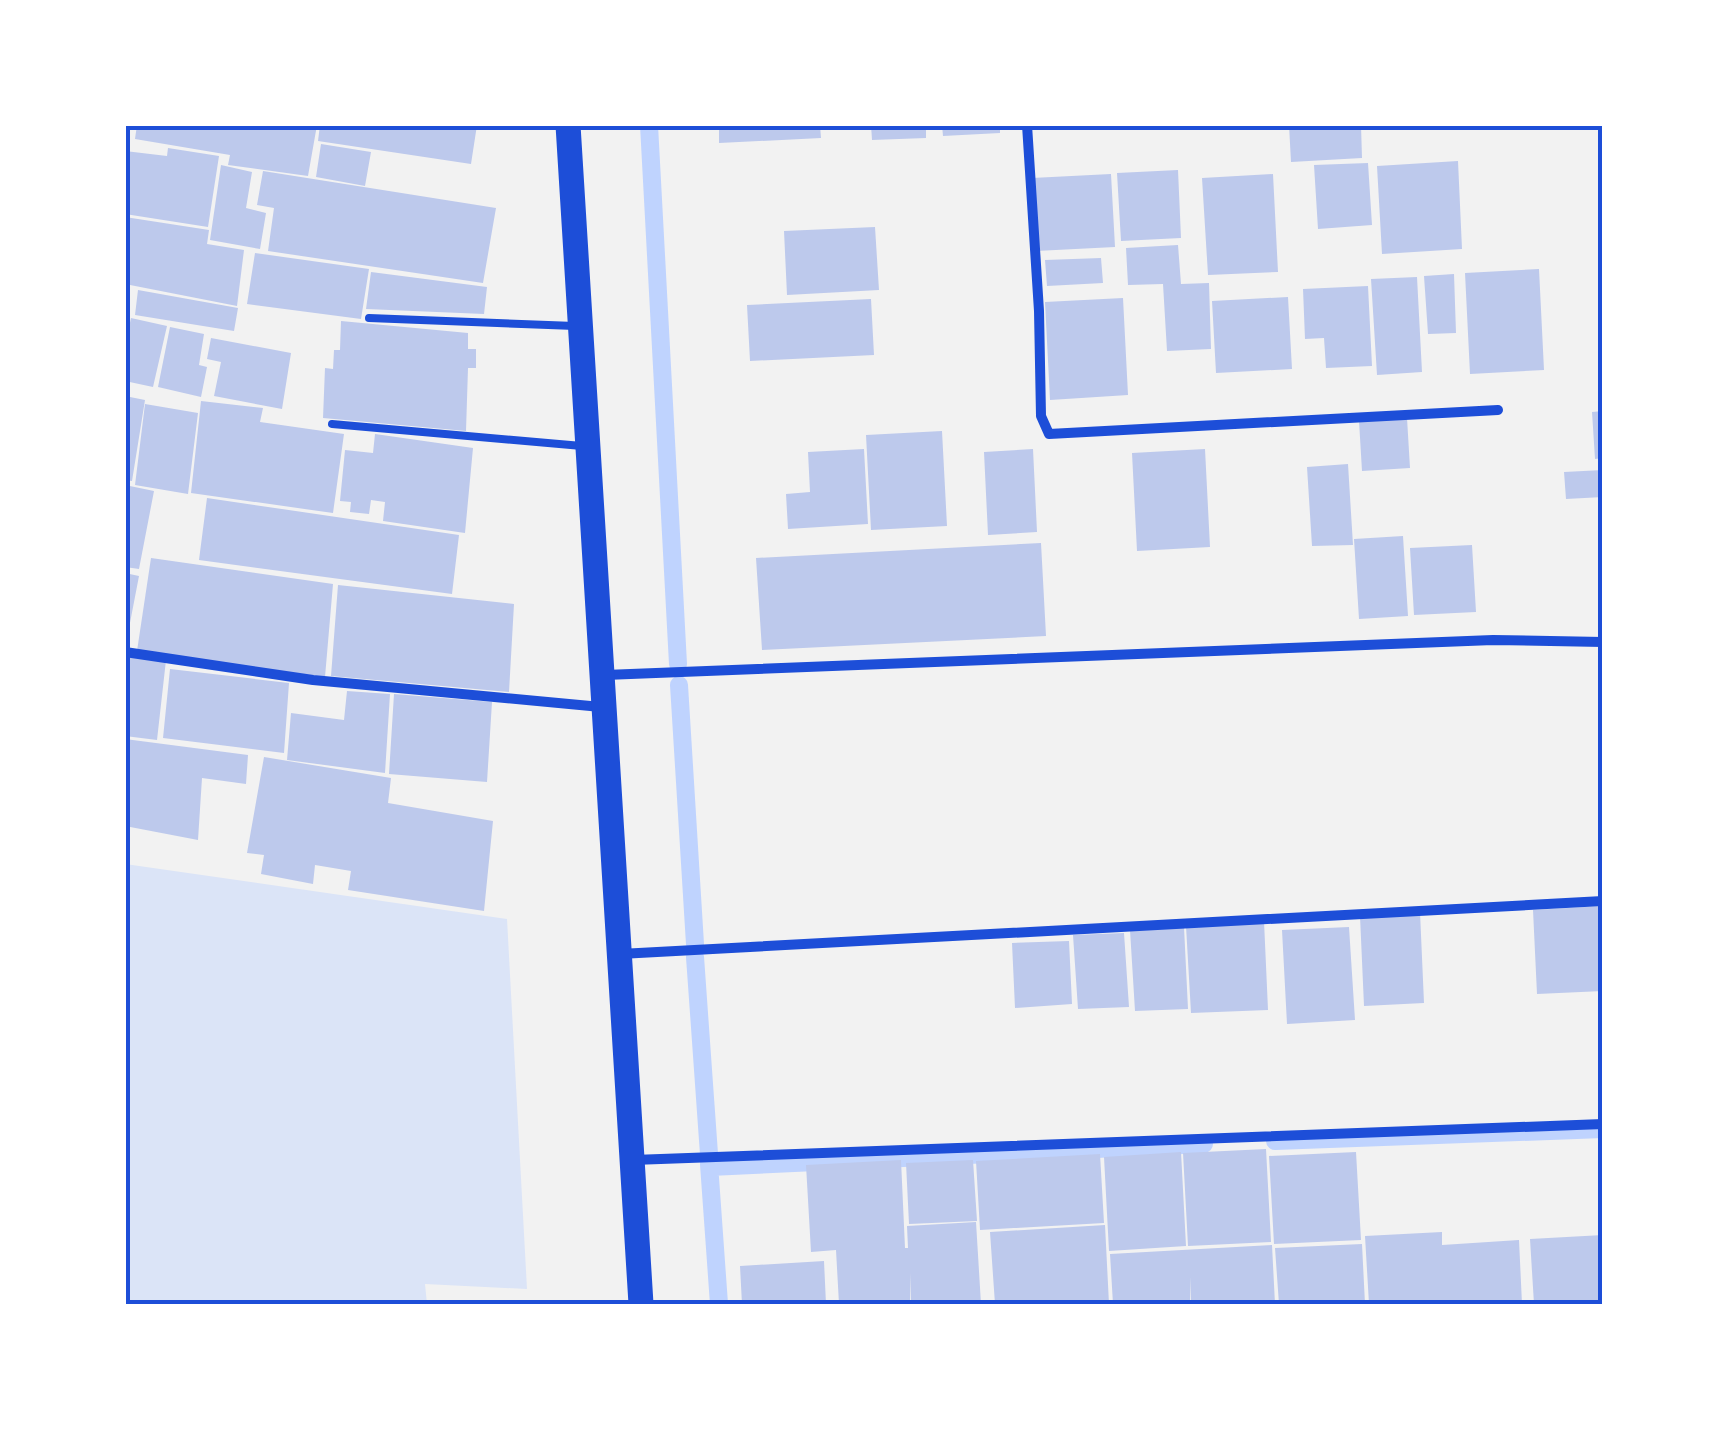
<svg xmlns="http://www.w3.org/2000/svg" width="1728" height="1429" font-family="Arial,sans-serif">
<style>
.green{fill:#dbe4f7}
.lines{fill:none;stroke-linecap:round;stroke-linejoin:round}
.stream{stroke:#bfd3fe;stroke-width:18}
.building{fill:#bdc9ec}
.service{stroke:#1d4ed8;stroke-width:8}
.minor{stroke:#1d4ed8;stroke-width:10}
.primary{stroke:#1d4ed8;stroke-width:25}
.neatline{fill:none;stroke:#1d4ed8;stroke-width:4}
</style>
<rect width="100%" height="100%" fill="#f2f2f2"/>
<path class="green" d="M125 864 507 919 527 1289 425 1284 427 1304H125Z"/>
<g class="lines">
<path class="stream" d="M649 125 678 664
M679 685 695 944
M695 957 709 1154
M1275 1141 1603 1129
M709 1164 719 1304
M710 1167 1204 1144"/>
</g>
<path class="building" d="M137 125H317L308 176 228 165 230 155 135 139Z
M320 125H477L471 164 318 141Z
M719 125H820L821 138 719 143Z
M871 125H926V138L872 140Z
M942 125H1000V133L943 136Z
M1289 125H1361L1362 158 1291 162Z
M321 144 371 152 365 186 316 177Z
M168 148 219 156 208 227 125 214V151L167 156Z
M1458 161 1462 249 1382 254 1377 166Z
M1368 163 1372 225 1318 229 1314 165Z
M221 165 252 172 246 208 266 213 260 249 210 240Z
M1178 170 1181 238 1121 241 1117 173Z
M263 171 496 208 483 283 268 251 274 208 257 205Z
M1111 174 1115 247 1036 251 1032 178Z
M1273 174 1278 272 1208 275 1202 178Z
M125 217 209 230 207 244 244 250 237 306 125 284Z
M875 227 879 290 787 295 784 231Z
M1178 245 1181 284 1209 283 1211 349 1167 351 1163 284 1128 285 1126 248Z
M255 253 369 269 361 319 247 304Z
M1101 258 1103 283 1047 286 1045 260Z
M1539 269 1544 370 1470 374 1465 273Z
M371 272 487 287 484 314 366 309Z
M1454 274 1456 333 1428 334 1424 276Z
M1417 277 1422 372 1377 375 1371 279Z
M1368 286 1372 366 1326 368 1324 338 1305 339 1303 289Z
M138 290 238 308 234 331 135 315Z
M1288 297 1292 369 1216 373 1212 301Z
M1123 298 1128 395 1050 400 1045 302Z
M871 299 874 355 750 361 747 305Z
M131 318 167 326 153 387 125 381V346Z
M341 321 468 333V349H476V368H468L466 431 323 418 325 368 333 369 334 350H340Z
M170 327 204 334 199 365 207 367 201 397 158 387Z
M211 338 291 353 282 409 214 396 221 362 207 359Z
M125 396 145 400 132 481 125 480Z
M201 401 263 408 260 422 344 434 333 513 191 493Z
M145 404 198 413 188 494 135 485Z
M1603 411V458L1595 459 1592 412Z
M1407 418 1410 468 1362 471 1359 421Z
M942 431 947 526 871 530 866 435Z
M375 434 473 448 465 533 383 521 385 502 371 500 369 514 350 512 351 502 340 501 345 450 373 453Z
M864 449 868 524 788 529 786 494 810 492 808 452Z
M1033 449 1037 532 988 535 984 452Z
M1205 449 1210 547 1137 551 1132 453Z
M1348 464 1353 545 1312 546 1307 467Z
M1603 470V497L1566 499 1564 472Z
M125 485 154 491 139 569 125 567Z
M207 498 459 535 452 594 199 560Z
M1403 536 1408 616 1359 619 1354 539Z
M1041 543 1046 636 762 650 756 558Z
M1472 545 1476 612 1414 615 1410 548Z
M151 558 333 584 325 677 137 651Z
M125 573 139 576 129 628 125 627Z
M338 585 514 604 509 692 331 676Z
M125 654 166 660 157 740 125 736Z
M170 669 289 683 284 753 163 738Z
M347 691 390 694 385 773 287 760 291 713 344 720Z
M394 694 492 702 487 782 389 774Z
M125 739 248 755 246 784 202 778 198 840 125 826Z
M264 757 391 778 388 803 493 821 484 911 348 890 351 871 315 865 313 884 261 874 264 855 247 853Z
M1603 906V991L1537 994 1533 910Z
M1420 912 1424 1003 1364 1006 1360 916Z
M1264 921 1268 1010 1191 1013 1186 926Z
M1184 927 1188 1009 1135 1011 1130 930Z
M1349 927 1355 1020 1287 1024 1282 930Z
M1124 933 1129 1007 1078 1009 1073 935Z
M1069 941 1072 1004 1015 1008 1012 943Z
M1266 1149 1271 1242 1188 1246 1183 1153Z
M1181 1152 1186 1246 1109 1251 1104 1157Z
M1356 1152 1361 1240 1274 1244 1269 1156Z
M1100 1154 1104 1223 980 1230 976 1161Z
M901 1160 905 1248H908L907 1226 976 1222 981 1304H911L910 1273V1304H839L836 1250 811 1252 806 1165Z
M973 1160 977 1221 909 1224 906 1163Z
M1105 1225 1109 1304H995L990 1232Z
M1442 1232V1245L1519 1240 1522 1304H1369L1365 1236Z
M1603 1235V1304H1534L1530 1239Z
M1362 1244 1365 1304H1279L1275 1248Z
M1272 1245 1275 1304H1191L1190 1277V1304H1113L1110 1254Z
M824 1261 826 1304H742L740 1266Z"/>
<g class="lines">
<path class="service" d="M369 318 575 326
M332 424 582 446"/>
<path class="minor" d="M1027 125 1039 311 1041 416 1049 434 1498 410
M125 652 313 680 601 707
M605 675 1493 640 1603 642
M620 954 1603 901
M633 1160 1603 1124"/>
<path class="primary" d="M568 125 641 1304"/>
</g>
<rect width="1728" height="1429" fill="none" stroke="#ffffff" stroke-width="255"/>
<rect x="128" y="128" width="1472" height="1174" class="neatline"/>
</svg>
